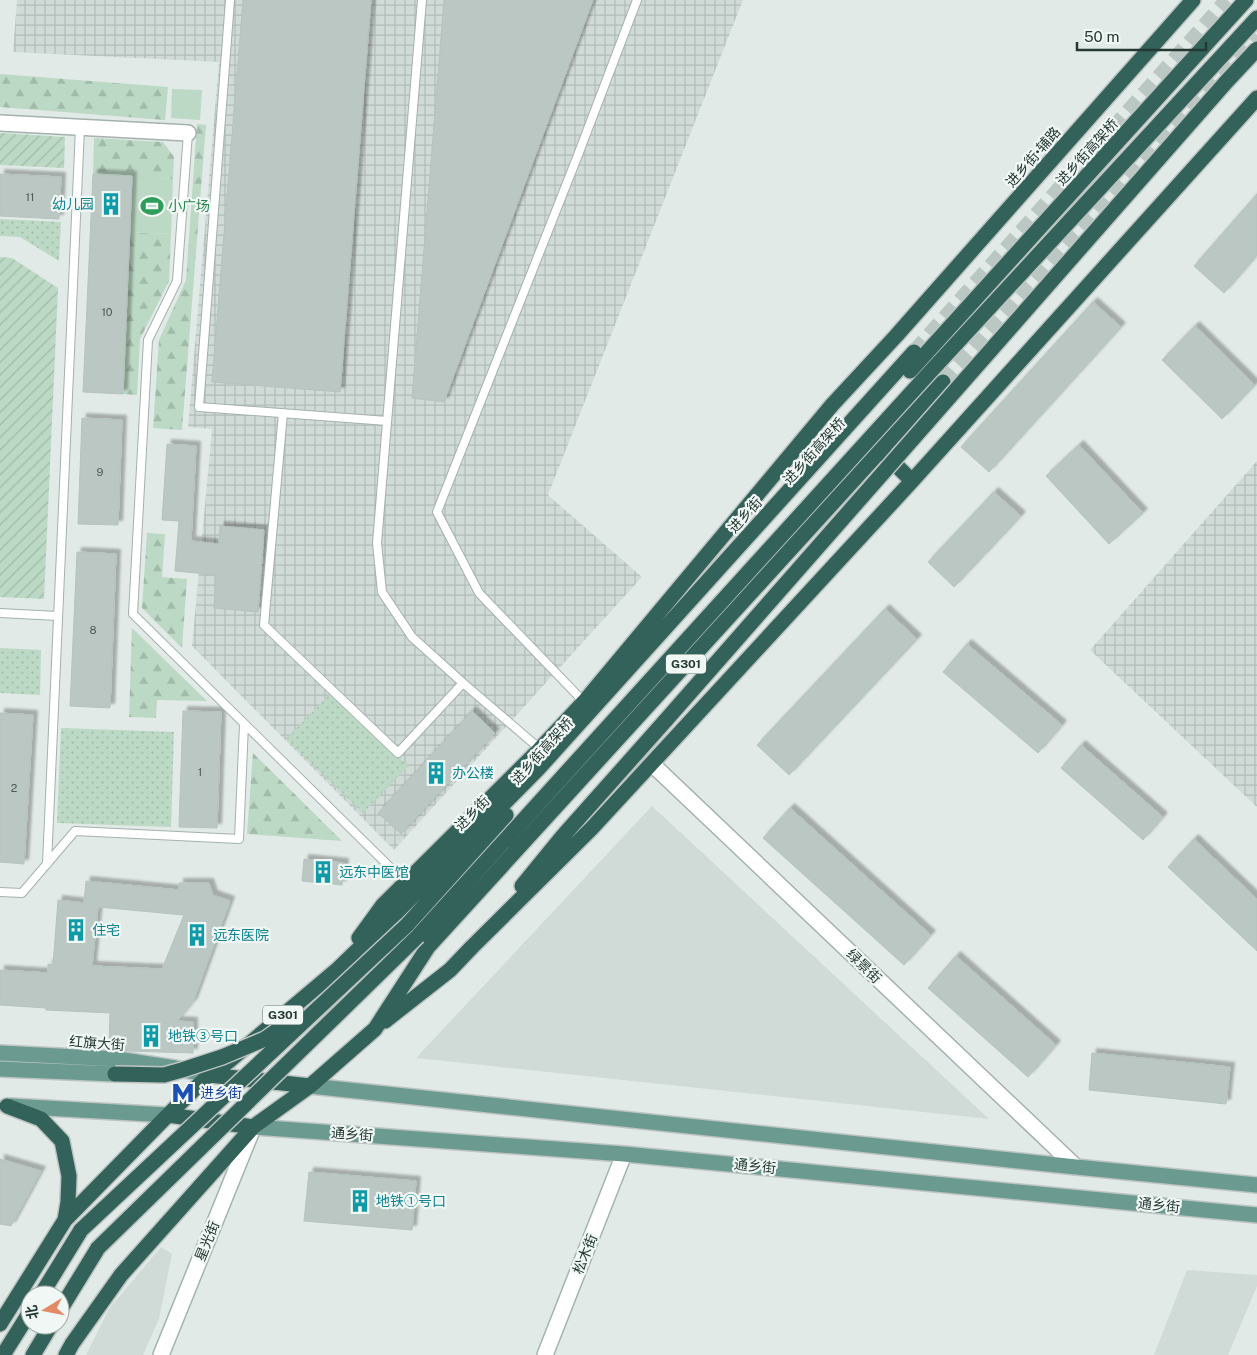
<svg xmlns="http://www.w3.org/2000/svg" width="1257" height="1355" font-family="'Public Sans','Noto Sans SC',sans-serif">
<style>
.built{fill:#d0dad6}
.industrial{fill:url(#industrial-grid)}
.grass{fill:url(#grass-dots)}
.forest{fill:url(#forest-firs)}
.garden{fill:url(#garden-furrows)}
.pitch{fill:#bcd9c5}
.building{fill:#bac7c3;stroke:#b5c3bd;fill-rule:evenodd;filter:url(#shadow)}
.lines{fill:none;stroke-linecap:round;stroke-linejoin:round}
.highway-tunnel{stroke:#bbc7c2;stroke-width:15;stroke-dasharray:15 8;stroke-linecap:butt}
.lane-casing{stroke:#a5b1ad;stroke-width:10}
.street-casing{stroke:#a5b1ad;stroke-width:18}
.secondary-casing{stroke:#a2b5ae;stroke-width:18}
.primary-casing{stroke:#bdc4c2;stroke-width:18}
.highway-casing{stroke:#bdc4c2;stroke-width:18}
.lane{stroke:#fff;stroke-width:8}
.street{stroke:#fff;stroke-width:15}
.secondary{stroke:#fff;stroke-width:15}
.primary{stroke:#6b9b90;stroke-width:15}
.highway{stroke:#33625a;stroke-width:15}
.highway-bridge-casing{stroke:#bdc4c2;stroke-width:18;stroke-linecap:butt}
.highway-bridge{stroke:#33625a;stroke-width:15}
.labels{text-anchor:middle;stroke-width:4.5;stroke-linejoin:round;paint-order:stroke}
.number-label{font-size:11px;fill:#4a5c58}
.shield{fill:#f1f7f4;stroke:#62726e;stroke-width:1}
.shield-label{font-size:12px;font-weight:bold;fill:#243934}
.street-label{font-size:14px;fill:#243934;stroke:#f1f7f4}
.culture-label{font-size:14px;fill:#0d838f;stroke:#f1f7f4;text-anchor:start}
.leisure-label{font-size:14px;fill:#27864d;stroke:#f1f7f4;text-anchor:start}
.transit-label{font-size:14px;fill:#164399;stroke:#f1f7f4;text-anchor:start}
</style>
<defs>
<pattern id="industrial-grid" width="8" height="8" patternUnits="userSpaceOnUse" patternTransform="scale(1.25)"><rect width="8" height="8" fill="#d0dad6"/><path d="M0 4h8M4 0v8" fill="none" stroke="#b2bcb8"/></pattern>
<pattern id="grass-dots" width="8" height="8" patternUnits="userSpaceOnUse" patternTransform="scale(1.25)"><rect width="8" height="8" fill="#bcd9c5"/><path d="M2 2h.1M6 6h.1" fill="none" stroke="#a1bbaa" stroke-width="1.8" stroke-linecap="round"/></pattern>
<pattern id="forest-firs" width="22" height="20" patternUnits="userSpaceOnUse" patternTransform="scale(1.25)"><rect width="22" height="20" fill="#bcd9c5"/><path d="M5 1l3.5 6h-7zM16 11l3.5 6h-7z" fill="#a1bbaa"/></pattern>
<pattern id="garden-furrows" width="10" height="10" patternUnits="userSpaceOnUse" patternTransform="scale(1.25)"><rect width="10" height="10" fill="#bcd9c5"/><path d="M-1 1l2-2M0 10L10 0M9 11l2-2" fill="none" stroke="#a1bbaa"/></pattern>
<filter id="shadow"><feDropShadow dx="4.5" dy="-4.5" stdDeviation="1" flood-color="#0004"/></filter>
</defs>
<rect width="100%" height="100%" fill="#e1eae6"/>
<path class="built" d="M652 806 989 1119 416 1058Z
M161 1247 172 1254 159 1319 143 1355H86L109 1309Z
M1187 1270 1257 1275V1286L1228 1355H1154Z"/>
<path class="industrial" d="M17 0H743L548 495 642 577 394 850 192 646 212 429 188 427 219 62 13 52Z
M1257 461V807L1090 650Z"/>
<path class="grass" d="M0 219 61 222 59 261 20 237 0 236Z
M0 648 41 650 40 695 0 693Z
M331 693 408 766 363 813 286 739Z
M61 728 174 732 171 827 57 823Z"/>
<path class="forest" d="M0 74 168 87 165 120 0 107Z
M197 124 206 125 182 430 153 428 159 340 186 280Z
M94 138 163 142 174 157 173 179 93 174Z
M130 232 171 234 169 281 140 339 137 395 123 394Z
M147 533 165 534 162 577 187 579 182 648 142 608Z
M132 628 207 701 157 700 156 718 129 717Z
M253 753 342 841 247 834Z"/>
<path class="garden" d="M0 133 65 137 64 168 0 165Z
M0 257 12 258 58 288 44 599 0 597Z"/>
<path class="pitch" d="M172 89 202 90 200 120 171 118Z
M132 176 173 179 171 234 130 232Z"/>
<path class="building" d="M243 0H371L340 392 212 382Z
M444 0H593L444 402 412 398Z
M0 174 61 177 59 219 0 216Z
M93 174 132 176 123 394 83 392Z
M1257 194V255L1224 293 1194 266Z
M1093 302 1121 327 989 472 961 447Z
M1195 326 1255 385 1222 419 1162 360Z
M82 418 122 420 118 525 78 524Z
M167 444 196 446 191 541 219 544 220 526 264 530 258 612 214 608 216 575 175 571 179 521 162 520Z
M1079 445 1143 513 1109 544 1046 476Z
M994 492 1021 516 954 587 928 562Z
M77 552 116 554 110 708 70 706Z
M885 609 917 639 789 775 757 745Z
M967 644 1062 725 1038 753 943 672Z
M183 711 221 712 217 828 179 827Z
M472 711 495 733 401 834 378 813Z
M0 713 33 715 24 864 0 862Z
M1081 745 1163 817 1143 840 1061 768Z
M790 808 931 935 904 965 763 838Z
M1194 839 1257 899V951L1168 867Z
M304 859 344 863 342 885 302 881Z
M86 881 179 890V883H209L213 895 230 901 193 1002 177 1021 193 1022V1053L129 1051 109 1049 110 1013 46 1010V1008L0 1005V970L48 973V964L53 965 58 900 84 903ZM98 907 184 915 162 969 92 966Z
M956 956 1056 1045 1028 1077 928 988Z
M1092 1053 1230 1067 1226 1104 1089 1090Z
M0 1159 41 1171 11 1226 0 1224Z
M309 1172 416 1181 412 1230 304 1221Z"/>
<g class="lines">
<path class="highway-tunnel" d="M914 352 1227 0
M943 382 1257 35"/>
<defs>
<path id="lane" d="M230 0 199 407 387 421
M422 0 377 543 382 592 412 637 463 683 540 749
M188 133 177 281 148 340 133 614 406 883
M283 413 264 625 398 753 463 683
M0 613 58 616
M584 702 479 593 437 512 578 155 637 0
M47 864 80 128
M0 892 22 893 75 831 239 839 244 724"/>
<path id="street" d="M0 123 188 133
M652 764 1076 1167"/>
<path id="secondary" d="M161 1355 253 1128
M545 1355 624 1154"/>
<path id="primary" d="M0 1053 117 1059 175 1068 209 1075
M0 1069 115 1074
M310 1086 1076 1167 1257 1185
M11 1106 168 1115
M253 1127 624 1154 1257 1215"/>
<path id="highway" d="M910 371 1246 0
M885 454 912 481
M522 886 562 837 666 720
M407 925 506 815
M418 936 931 371 1257 18
M359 938 383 905 540 749 584 702 832 405 896 336 1193 0
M385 1021 450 970 472 947 592 828 912 481 1257 98
M209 1075 310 1086
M7 1106 41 1119 62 1141 69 1176 68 1202 65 1220
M168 1115 253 1127
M41 1295 81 1230
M60 1310 98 1248
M0 1324 65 1220 168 1115 209 1075 229 1061 338 969 396 913 538 769 914 352
M3 1355 30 1312
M33 1355 51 1325
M66 1355 72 1344 121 1275 253 1127 310 1086 375 1029 428 947 943 382"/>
</defs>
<use href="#lane" class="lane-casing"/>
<use href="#street" class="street-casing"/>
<use href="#secondary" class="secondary-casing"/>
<use href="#primary" class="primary-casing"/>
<use href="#highway" class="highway-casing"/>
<use href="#lane" class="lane"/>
<use href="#street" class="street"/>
<use href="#secondary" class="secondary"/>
<use href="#primary" class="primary"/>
<use href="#highway" class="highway"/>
<defs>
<path id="highway-bridge" d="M666 720 1227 81 1257 49
M115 1074 164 1075 182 1070 222 1057 265 1039 295 1018
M81 1230 407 925
M98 1248 418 936"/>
</defs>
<use href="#highway-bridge" class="highway-bridge-casing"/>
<use href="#highway-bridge" class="highway-bridge"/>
</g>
<defs>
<symbol id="building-bare" viewBox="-9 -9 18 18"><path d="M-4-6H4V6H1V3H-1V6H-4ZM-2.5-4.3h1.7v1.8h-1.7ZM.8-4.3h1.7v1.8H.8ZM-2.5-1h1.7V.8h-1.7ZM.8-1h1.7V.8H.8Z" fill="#0f9aa8" stroke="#f1f7f4" stroke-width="2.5" paint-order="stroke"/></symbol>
<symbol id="stadium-bare" viewBox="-9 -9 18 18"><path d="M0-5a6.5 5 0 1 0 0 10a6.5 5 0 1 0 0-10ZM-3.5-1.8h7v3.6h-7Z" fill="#2e9e5b" stroke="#f1f7f4" stroke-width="2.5" paint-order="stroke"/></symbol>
<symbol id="metro-bare" viewBox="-9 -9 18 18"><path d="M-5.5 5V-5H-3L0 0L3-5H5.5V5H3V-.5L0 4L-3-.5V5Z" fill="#1a4fb4" stroke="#f1f7f4" stroke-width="2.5" paint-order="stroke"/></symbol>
</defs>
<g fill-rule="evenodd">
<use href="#building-bare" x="95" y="188" width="32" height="32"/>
<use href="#stadium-bare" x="136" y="190" width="32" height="32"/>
<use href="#building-bare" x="420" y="757" width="32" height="32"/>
<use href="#building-bare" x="307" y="856" width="32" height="32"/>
<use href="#building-bare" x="60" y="914" width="32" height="32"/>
<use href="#building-bare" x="181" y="919" width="32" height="32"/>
<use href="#building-bare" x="135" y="1020" width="32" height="32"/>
<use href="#metro-bare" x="167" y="1077" width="32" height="32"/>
<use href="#building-bare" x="344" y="1185" width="32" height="32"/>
</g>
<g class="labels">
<g class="number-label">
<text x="30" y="201">11</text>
<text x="107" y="316">10</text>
<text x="100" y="476">9</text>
<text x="93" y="634">8</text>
<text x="200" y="776">1</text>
<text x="14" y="792">2</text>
</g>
<g class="shield">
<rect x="666" y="654.5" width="40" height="19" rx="4"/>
<rect x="263" y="1005.5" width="40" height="19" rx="4"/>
</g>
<g class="shield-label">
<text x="686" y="668">G301</text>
<text x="283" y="1019">G301</text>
</g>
<g class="street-label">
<text transform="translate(1087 152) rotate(-48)" y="5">进乡街高架桥</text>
<text transform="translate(1033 157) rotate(-49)" y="5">进乡街•辅路</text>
<text transform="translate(814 451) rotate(-48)" y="5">进乡街高架桥</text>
<text transform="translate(745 515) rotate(-48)" y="5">进乡街</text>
<text transform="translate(542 751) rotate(-48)" y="5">进乡街高架桥</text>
<text transform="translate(472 813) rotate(-45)" y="5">进乡街</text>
<text transform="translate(864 966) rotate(44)" y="5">绿景街</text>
<text transform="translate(97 1043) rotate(4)" y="5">红旗大街</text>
<text transform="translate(352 1134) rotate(4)" y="5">通乡街</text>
<text transform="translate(755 1166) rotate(6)" y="5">通乡街</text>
<text transform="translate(1159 1205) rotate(6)" y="5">通乡街</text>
<text transform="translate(207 1241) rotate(-68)" y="5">星光街</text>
<text transform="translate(585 1254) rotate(-68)" y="5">松木街</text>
</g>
<g class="culture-label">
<text x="94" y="209" text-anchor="end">幼儿园</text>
<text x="452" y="778">办公楼</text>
<text x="339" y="877">远东中医馆</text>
<text x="92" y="935">住宅</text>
<text x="213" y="940">远东医院</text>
<text x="168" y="1041">地铁③号口</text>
<text x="376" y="1206">地铁①号口</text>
</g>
<g class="leisure-label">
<text x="168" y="211">小广场</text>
</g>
<g class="transit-label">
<text x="200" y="1098">进乡街</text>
</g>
</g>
<g transform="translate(45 1310) rotate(260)"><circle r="24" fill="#f1f7f4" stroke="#9faba7"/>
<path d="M0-4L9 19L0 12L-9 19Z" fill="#e28a67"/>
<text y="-8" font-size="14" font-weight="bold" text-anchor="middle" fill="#243934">北</text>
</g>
<path d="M1077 42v8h129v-8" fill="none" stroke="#243934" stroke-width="2.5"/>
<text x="1084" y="42" font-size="15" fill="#243934" stroke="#f1f7f4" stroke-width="4" paint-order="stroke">50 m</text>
</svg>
